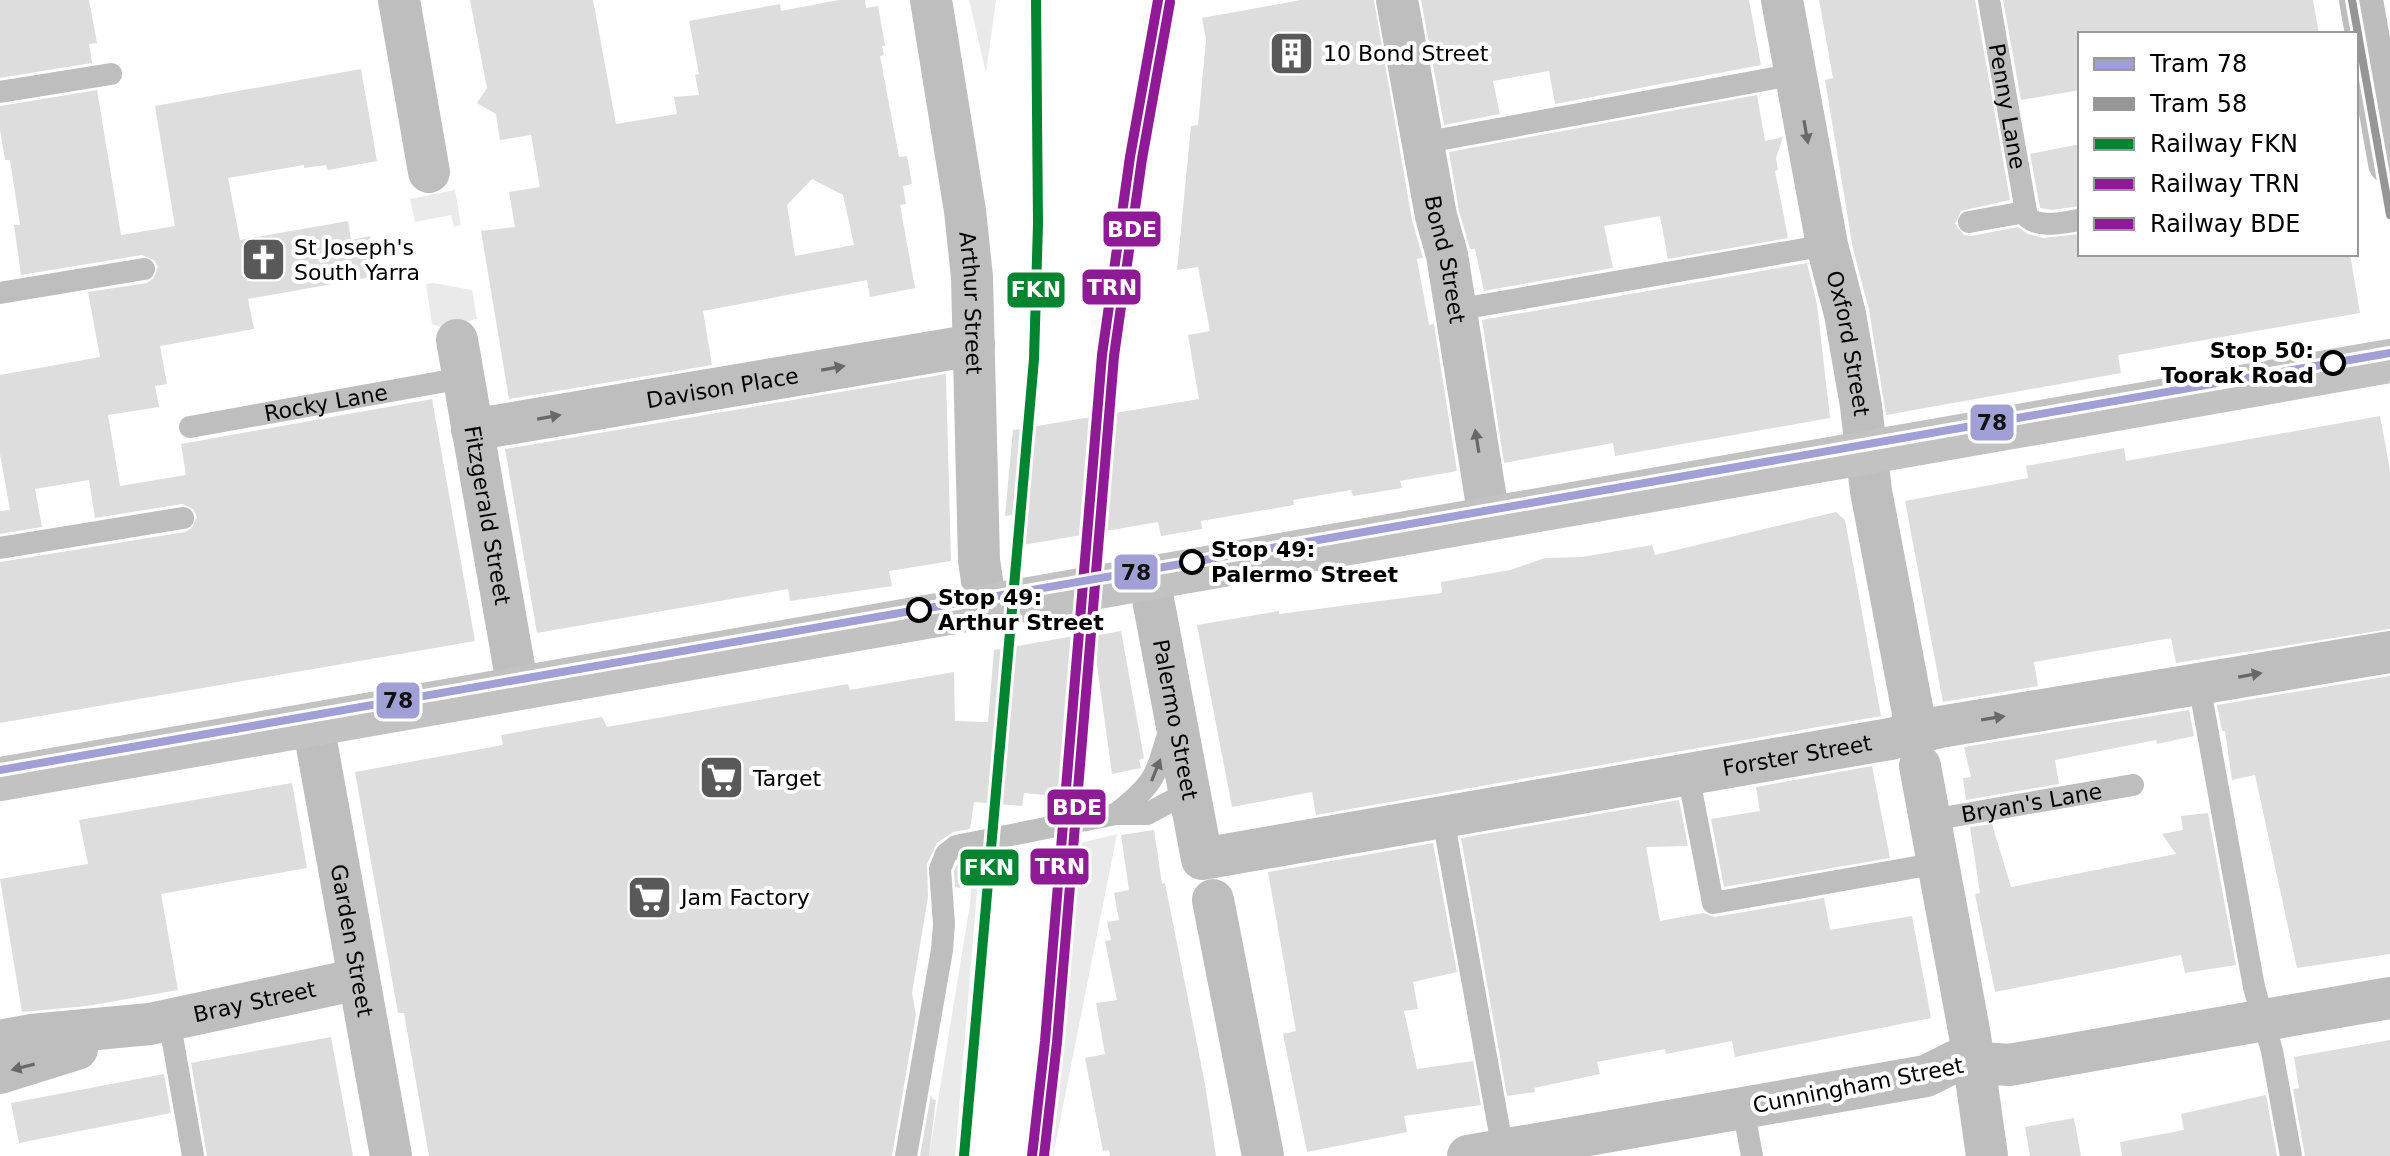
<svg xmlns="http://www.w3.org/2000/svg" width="2390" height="1156" font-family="'DejaVu Sans',sans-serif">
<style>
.green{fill:#eaeaea}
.building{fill:#ddd;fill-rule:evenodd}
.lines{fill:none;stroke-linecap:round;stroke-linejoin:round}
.lane{stroke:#bebebe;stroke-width:22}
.street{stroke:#bebebe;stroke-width:42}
.secondary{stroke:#c2c2c2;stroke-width:44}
.primary{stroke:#bdbdbd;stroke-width:44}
.rail-1-casing{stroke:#fff;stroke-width:16}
.rail-2-casing{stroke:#fff;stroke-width:16}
.rail-3-casing{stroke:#fff;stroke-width:16}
.rail-1{stroke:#028430;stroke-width:10}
.rail-2{stroke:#8f1a95;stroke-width:10}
.rail-3{stroke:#8f1a95;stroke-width:10}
.tram-1-casing{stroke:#fff;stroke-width:14}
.tram-2-casing{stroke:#fff;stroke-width:14}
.tram-1{stroke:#a0a0d6;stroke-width:8}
.tram-2{stroke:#969696;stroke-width:8}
.oneway{fill:#686868}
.stop-dot{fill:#fff;stroke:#000;stroke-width:4}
.labels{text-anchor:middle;stroke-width:8;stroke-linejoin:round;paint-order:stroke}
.poi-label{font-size:22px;fill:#000;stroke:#fff;text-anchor:start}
.street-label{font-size:22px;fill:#000;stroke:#fff}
.stop-label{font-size:22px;font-weight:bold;fill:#000;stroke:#fff;text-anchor:start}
.line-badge{stroke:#fff;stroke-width:3}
.badge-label{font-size:22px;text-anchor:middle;font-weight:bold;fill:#fff}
.pale-badge-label{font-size:22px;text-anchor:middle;font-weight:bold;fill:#111}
</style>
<rect width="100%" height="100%" fill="#fff"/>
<path class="green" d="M969 0H996L986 73Z
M455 190 461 225 454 227 451 215 415 222 410 199Z
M434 283 472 290 477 319 441 327 432 324 426 284Z
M1117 834 1053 1156H1041L1073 845Z
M979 867 955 1156H929L970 904 973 869Z"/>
<path class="building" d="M0 0H89L97 43 89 44 92 63 0 78Z
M470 0H593L616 124 677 114 674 97 699 95 695 75 699 74 689 21 780 4 781 11 839 0H865L866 8 878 6 885 46H882L884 55 880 56 899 157 907 156 912 184 903 186 906 204 900 205 915 288 870 297 867 280 703 311 712 365 509 399 481 231 515 227 509 192 540 187 531 135 500 140 496 114 477 103 487 88ZM812 179 843 195 854 245 795 256 787 205Z
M1301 0H1374L1412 220 1423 258 1417 259 1429 325 1434 324 1457 471 1400 481 1402 488 1378 492 1353 496 1351 490 1293 500 1294 505 1201 521 1202 529 1161 536 1158 522 1017 546 1012 515 1005 516 1013 430 1199 399 1188 335 1210 331 1198 267 1177 270 1191 126 1198 125 1206 40 1202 18Z
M1421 0H1749L1761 65 1555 104 1549 71 1493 81 1500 114 1444 125Z
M1819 0H1975L2010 200 1961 211 1955 224 1964 235 1971 236 2018 227 2028 234 2043 238 2080 234V254H2350L2360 313 2118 355 2121 373 1886 415 1869 310 1853 249 1825 80 1833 78Z
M2003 0H2313L2319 34H2080V90L2021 100Z
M361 69 377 161 328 170 326 165 304 168V165L228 178 240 240 348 221 351 240 370 236 377 276 248 299 254 329 160 346 167 384 155 386 159 407 108 415 120 486 186 475 181 444 432 399 475 641 0 723V562L185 532 192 528 197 517 193 509 182 504 95 518 89 480 35 489 42 527 0 534V511L10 510 0 454V375L100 357 88 292 147 283 153 279 158 267 154 260 142 255 21 275 14 225H20L10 160H5L0 130V106L97 90 121 235 175 226 155 106Z
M1757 95 1765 141 1783 137 1776 158 1778 170 1775 171 1788 238 1668 259 1660 216 1604 226 1613 268 1484 291 1475 249H1470L1459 211 1449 152Z
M2080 144V206L2052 210 2040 208 2030 154Z
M1807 263 1817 304 1830 418 1615 456 1613 443 1504 463 1482 320Z
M946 374 951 561 889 571 892 586 790 601 788 589 537 633 505 449Z
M2380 416 2390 470V629L2176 663 2171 638 2034 662 2038 686 1943 702 1905 501 2028 478 2026 466 2086 455 2124 448 2126 461Z
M1836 512 1845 520 1881 716 1316 815 1312 792 1232 807 1197 625 1279 611V614L1442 593 1441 582 1510 570 1545 558 1582 557 1652 545 1655 555Z
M1121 631 1144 758 1139 760 1141 768 1112 774 1093 636Z
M1074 636 1075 639 1087 637 1066 797 1024 793 1022 806 974 802 970 829 953 832 937 843 927 864 928 897 912 993 916 1015 892 1156H429L404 1013H398L355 772 503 745 501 735 602 717 607 727 848 684 850 690 954 672 955 721 988 722 994 650Z
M2390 676V954L2297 968 2255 775 2232 780 2225 731H2222L2217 705Z
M2189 710 2194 736 2157 744 2156 740 2055 760 2059 784 1966 800 1963 778 1971 777 1964 747Z
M1872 766 1890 858 1724 887 1711 819 1760 811 1756 787Z
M292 783 307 868 161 894 178 990 87 1006 22 1012 0 879 88 864 79 820Z
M1679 800 1688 846 1646 847 1660 921 1703 913 1715 917 1824 898 1830 930 1912 916 1931 1018 1735 1057 1732 1041 1666 1054 1665 1049 1597 1062 1600 1074 1534 1088 1535 1092 1507 1096 1461 838Z
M2208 813 2236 965 2185 973 2181 955 1995 992 1975 894 1980 893 1970 827 1992 824 2011 887 2176 854 2162 834 2183 830 2181 816Z
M1154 830 1162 884 1165 883 1205 1084 1216 1156H1110L1109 1150 1103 1151 1085 1058 1105 1054 1096 1003 1117 1000 1105 941 1111 940 1107 922 1119 920 1114 893 1129 890 1121 835Z
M1433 843 1457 972 1413 982 1418 1009 1404 1011 1417 1069 1473 1061 1481 1105 1404 1116 1407 1132 1307 1152 1283 1034 1296 1031 1268 872Z
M965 859 960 888 955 887 954 871 958 863Z
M331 1037 353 1156H207L191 1063Z
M2390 1040V1156H2305L2293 1089 2299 1088 2294 1057Z
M164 1074 171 1113 19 1143 11 1103Z
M931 1094 932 1099 936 1100 929 1156H920Z
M2266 1095 2277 1156H2122L2120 1142 2184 1130 2181 1114Z
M2074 1118 2081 1156H2030L2025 1127Z"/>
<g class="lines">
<g class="lane">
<path id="s1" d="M1989 0 2027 217C2041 229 2063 222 2080 220"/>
<path d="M0 92 111 74"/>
<path d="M1422 143 1796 74"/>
<path d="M1969 222 2025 212"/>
<path d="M0 293 144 269"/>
<path d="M1455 310 1827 245"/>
<path id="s2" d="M190 427 463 378"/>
<path d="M0 548 183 518"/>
<path d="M2199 684 2254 987 2272 1051 2291 1156"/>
<path d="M1688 774 1713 903 1939 863"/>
<path d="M1116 814C1155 783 1155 778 1169 731"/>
<path d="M1443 818 1504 1156"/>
<path id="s3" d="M1931 820 2133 785"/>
<path d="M169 1019 193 1156"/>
<path d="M1743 1108 1752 1156"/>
<path d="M906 1156 942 950 944 924 940 869 946 854 956 846 1116 814H1147L1190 791"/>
</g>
<g class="street">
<path d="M399 0 429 172"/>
<path id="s4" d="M931 0 965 211 972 277 979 560 986 608"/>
<path id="s5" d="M1397 0 1436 216 1447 255 1489 518"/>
<path id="s6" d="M1782 0 1827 245 1845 314 1861 406 1871 491 1917 734"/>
<path id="s7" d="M457 340 518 689"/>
<path id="s8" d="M472 430 974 345"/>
<path id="s9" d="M1149 578 1202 859 1890 739 1940 727 2390 652"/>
<path id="s10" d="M313 724 391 1156"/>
<path d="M1920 766 1970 1036 1987 1156"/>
<path d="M1213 900 1263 1156"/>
<path id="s11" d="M0 1041 31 1035 150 1024 359 979"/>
<path d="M0 1073 77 1049"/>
<path d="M1468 1156 1926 1076 1956 1061 2009 1065 2390 998"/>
</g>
<path class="secondary" d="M0 779 2390 361"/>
<path class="primary" d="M2361 0 2390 163"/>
<defs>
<path id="rail-1" d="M964 1156 1034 359 1038 224 1036 0"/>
<path id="rail-2" d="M1032 1156 1045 1041 1102 355 1130 157 1158 0"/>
<path id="rail-3" d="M1044 1156 1057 1042 1114 356 1142 159 1170 2"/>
</defs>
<use href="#rail-1" class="rail-1-casing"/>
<use href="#rail-2" class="rail-2-casing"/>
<use href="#rail-3" class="rail-3-casing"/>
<use href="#rail-1" class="rail-1"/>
<use href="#rail-2" class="rail-2"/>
<use href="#rail-3" class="rail-3"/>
<defs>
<path id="tram-1" d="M0 770 2390 353"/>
<path id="tram-2" d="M2352 0 2390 215"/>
</defs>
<use href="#tram-1" class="tram-1-casing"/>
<use href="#tram-2" class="tram-2-casing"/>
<use href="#tram-1" class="tram-1"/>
<use href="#tram-2" class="tram-2"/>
</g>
<defs><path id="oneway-solid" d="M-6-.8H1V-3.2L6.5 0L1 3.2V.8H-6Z" transform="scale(2)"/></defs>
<g class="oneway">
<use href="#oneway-solid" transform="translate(1806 132) rotate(80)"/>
<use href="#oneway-solid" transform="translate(833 368) rotate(-10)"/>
<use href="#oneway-solid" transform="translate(549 417) rotate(-10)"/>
<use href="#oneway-solid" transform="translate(1477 441) rotate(-99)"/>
<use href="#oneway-solid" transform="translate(2250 675) rotate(-10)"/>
<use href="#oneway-solid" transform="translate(1993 718) rotate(-9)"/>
<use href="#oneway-solid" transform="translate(1156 770) rotate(-68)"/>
<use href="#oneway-solid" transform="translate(23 1067) rotate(166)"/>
</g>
<defs>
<symbol id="building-square" viewBox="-11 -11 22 22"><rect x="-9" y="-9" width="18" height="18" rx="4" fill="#595959" stroke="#fff"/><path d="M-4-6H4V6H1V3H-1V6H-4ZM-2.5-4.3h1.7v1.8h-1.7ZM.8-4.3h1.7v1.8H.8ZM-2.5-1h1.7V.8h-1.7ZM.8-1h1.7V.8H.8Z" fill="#fff"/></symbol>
<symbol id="church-square" viewBox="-11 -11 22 22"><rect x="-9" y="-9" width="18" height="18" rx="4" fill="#595959" stroke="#fff"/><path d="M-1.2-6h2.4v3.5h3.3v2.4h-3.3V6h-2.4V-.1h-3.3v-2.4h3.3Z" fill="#fff"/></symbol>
<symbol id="supermarket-square" viewBox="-11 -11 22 22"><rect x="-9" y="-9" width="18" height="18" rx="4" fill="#595959" stroke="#fff"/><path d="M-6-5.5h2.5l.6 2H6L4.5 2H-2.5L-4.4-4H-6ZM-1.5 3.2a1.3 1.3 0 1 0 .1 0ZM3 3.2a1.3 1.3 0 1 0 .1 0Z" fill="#fff"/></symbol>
</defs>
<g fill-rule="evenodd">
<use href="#building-square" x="1266" y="28" width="51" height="51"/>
<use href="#church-square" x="238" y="234" width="51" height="51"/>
<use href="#supermarket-square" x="696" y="752" width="51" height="51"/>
<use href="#supermarket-square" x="624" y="872" width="51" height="51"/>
</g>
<g class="stop-dot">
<circle cx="2333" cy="363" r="11"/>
<circle cx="1192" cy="562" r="11"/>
<circle cx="919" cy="610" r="11"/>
</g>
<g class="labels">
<g class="poi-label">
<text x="1323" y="61">10 Bond Street</text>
<text x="294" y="255">St Joseph's<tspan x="294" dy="25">South Yarra</tspan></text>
<text x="753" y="786">Target</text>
<text x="681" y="905">Jam Factory</text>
</g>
<g class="street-label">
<text dy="8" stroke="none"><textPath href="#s1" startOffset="108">Penny Lane</textPath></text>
<text dy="8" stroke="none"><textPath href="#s5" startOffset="264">Bond Street</textPath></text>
<text dy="8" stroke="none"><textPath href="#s4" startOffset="306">Arthur Street</textPath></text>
<text dy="8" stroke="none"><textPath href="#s6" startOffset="350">Oxford Street</textPath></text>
<text dy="8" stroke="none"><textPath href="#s8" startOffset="254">Davison Place</textPath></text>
<text dy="8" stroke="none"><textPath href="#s2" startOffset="138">Rocky Lane</textPath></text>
<text dy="8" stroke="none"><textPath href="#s7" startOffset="178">Fitzgerald Street</textPath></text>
<text dy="8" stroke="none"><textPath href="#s9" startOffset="144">Palermo Street</textPath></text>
<text dy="8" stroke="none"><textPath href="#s9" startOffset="890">Forster Street</textPath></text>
<text dy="8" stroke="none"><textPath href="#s3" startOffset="102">Bryan's Lane</textPath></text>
<text dy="8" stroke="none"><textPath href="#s10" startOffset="220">Garden Street</textPath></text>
<text dy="8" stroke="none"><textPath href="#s11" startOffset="258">Bray Street</textPath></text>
<text transform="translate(1858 1085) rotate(-11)" y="8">Cunningham Street</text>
</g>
<g class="stop-label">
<text x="2314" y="358" text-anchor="end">Stop 50:<tspan x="2314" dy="25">Toorak Road</tspan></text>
<text x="1211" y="557">Stop 49:<tspan x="1211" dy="25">Palermo Street</tspan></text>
<text x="938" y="605">Stop 49:<tspan x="938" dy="25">Arthur Street</tspan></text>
</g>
</g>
<g class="line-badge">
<rect x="1102" y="210" width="60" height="38" rx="8" fill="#8f1a95"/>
<rect x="1081" y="268" width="61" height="38" rx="8" fill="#8f1a95"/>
<rect x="1006" y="271" width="60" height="38" rx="8" fill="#028430"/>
<rect x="1969" y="403" width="46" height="39" rx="8" fill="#a0a0d6"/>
<rect x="1113" y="553" width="46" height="38" rx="8" fill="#a0a0d6"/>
<rect x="375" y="681" width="46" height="39" rx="8" fill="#a0a0d6"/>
<rect x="1046" y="788" width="61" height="38" rx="8" fill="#8f1a95"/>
<rect x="1029" y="847" width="61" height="39" rx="8" fill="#8f1a95"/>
<rect x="959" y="848" width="61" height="39" rx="8" fill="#028430"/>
</g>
<g class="badge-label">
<text x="1132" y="237">BDE</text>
<text x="1112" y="295">TRN</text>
<text x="1036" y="297">FKN</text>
<text x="1077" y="815">BDE</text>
<text x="1060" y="874">TRN</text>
<text x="989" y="875">FKN</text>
</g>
<g class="pale-badge-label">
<text x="1992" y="430">78</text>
<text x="1136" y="580">78</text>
<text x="398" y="708">78</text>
</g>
<rect x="2078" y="32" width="280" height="224" fill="#ffffff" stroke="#999999" stroke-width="2"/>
<rect x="2094" y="58" width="40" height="12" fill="#a0a0d6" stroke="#999999" stroke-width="2"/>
<text x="2150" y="72" font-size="24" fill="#000000">Tram 78</text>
<rect x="2094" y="98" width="40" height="12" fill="#969696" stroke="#999999" stroke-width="2"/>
<text x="2150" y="112" font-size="24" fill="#000000">Tram 58</text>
<rect x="2094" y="138" width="40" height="12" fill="#028430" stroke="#999999" stroke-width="2"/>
<text x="2150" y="152" font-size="24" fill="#000000">Railway FKN</text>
<rect x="2094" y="178" width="40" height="12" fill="#8f1a95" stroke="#999999" stroke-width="2"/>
<text x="2150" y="192" font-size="24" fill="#000000">Railway TRN</text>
<rect x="2094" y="218" width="40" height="12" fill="#8f1a95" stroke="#999999" stroke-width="2"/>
<text x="2150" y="232" font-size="24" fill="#000000">Railway BDE</text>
</svg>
